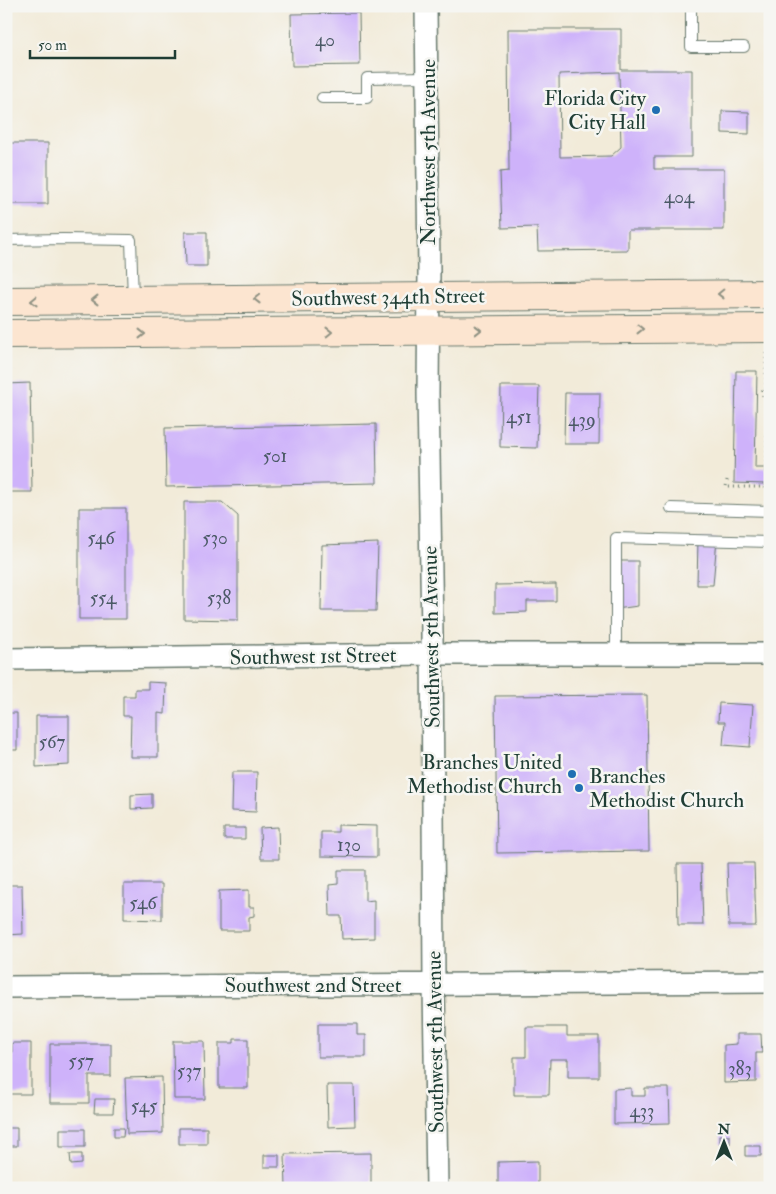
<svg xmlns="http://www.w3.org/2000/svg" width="776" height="1194" font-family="'IM FELL Double Pica',serif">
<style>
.building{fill:#ceb2fa;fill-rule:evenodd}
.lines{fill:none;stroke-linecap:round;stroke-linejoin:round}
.lane-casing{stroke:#697a6e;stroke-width:12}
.street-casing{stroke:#697a6e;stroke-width:24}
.secondary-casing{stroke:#697a6e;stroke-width:30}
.path{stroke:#697a6e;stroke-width:3;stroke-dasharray:1 4;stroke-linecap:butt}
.lane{stroke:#fff;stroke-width:10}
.street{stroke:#fff;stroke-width:21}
.secondary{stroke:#fce5d0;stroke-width:28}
.oneway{stroke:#8e9182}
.poi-dot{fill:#1f6fb2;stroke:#f6f6f2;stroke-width:2}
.labels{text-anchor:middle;stroke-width:5;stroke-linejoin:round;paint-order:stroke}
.number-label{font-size:19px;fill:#4b5a66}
.poi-label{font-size:21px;fill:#1f3d34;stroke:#f6f6f2;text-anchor:end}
.street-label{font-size:21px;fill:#1f3d34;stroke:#f6f6f2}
</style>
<rect width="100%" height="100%" fill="#f6f6f2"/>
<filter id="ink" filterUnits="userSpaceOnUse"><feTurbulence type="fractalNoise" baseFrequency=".02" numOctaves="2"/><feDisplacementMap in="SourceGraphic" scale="10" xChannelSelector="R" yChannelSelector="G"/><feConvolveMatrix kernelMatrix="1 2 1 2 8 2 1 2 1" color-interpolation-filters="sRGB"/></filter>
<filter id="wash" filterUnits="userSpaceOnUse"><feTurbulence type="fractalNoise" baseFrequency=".0096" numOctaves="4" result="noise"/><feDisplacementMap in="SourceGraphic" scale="20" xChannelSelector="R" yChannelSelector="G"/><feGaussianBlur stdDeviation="1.12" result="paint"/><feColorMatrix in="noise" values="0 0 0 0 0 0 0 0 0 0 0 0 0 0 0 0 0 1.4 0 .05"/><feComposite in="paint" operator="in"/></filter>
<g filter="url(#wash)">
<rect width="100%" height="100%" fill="#f2ebd9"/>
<g id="blocks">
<path class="building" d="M359 13 360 65 292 66 291 14Z
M508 29H621V70H692V157H654V169H724V230H628V250L538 251 537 227 502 228 500 172 509 171ZM619 72 621 147 611 156 560 157 559 74Z
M722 111 749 112V134L722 133Z
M6 143H48V204H6Z
M185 232H207V266H186Z
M736 371H757L755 468H766V484L734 483Z
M30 383 32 492H6V384Z
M501 386H539L537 448 500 447Z
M565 393H600L599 444H564Z
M376 424 377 483 166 487 165 428Z
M184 502H222L238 516V620L184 619Z
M79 508H126V619H79Z
M698 539H717L713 585H697Z
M378 543 376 611H321L322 545Z
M615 561H638V606L616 609Z
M556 584V601H527V612L495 613V585Z
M148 682 166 683 165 714 158 713V757H130L131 716H123V696H135V689H148Z
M647 695 649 851 497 853 495 696Z
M719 703 753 705 750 747 723 745 725 722H718Z
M6 713H17V750H6Z
M36 716H69V765L36 767Z
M232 772H257L256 812 231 811Z
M152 794V808L131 809V795Z
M338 825 377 826V857L321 856V832H338Z
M278 827 279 859H261L260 828Z
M224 828H245V839H224Z
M727 863H754L756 926H729Z
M677 864H701L703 925H678Z
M338 870H365V901L374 900V938L342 939 341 916H330L329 885 338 884Z
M124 884H162V920L124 919Z
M6 885H22L23 934 6 935Z
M249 890V907H254V916L249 917V931H219V891Z
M318 1024H357V1035H366V1057H318Z
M526 1027H567V1036H599V1077H568V1059H550L549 1095H514V1057H526Z
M737 1034H761L762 1053H756V1082L724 1083V1045L737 1044Z
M234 1039H248V1088H219V1043H234Z
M173 1041H204L205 1099H174Z
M768 1041H770V1078H768Z
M12 1043H31V1094H6V1053H12Z
M50 1044H111V1076H89V1103H50Z
M162 1077 163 1133 127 1134 125 1078Z
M327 1085H354L355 1126 328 1127Z
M631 1088V1096H645V1088H669L670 1123 614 1124V1089Z
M95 1099H114L113 1113H94Z
M6 1128H17V1146H6Z
M114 1128H124L123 1137H114Z
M179 1128H207V1144H179Z
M60 1129H85V1147H60Z
M720 1135 730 1136V1144H720Z
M745 1146H761V1156H745Z
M371 1153V1186L286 1188 285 1154Z
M70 1154H82V1164L71 1165Z
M264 1155H279V1167H264Z
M538 1161V1188H498V1162Z
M248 1185V1188H229V1186Z"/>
</g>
</g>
<g filter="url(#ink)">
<use href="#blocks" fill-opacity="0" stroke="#697a6e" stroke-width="1"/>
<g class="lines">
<defs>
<path id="lane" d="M691 6V47H744
M322 98H367V78L427 77
M6 240 63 239 131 240 133 299
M671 508 770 511
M616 654V538L770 542"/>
<path id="street" d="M426 6 429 272 428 393 432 633 434 985 437 1188
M6 659 432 654H770
M6 987 770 982"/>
<path id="secondary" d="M6 301 770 294
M6 334 770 328"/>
</defs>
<use href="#lane" class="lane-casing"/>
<use href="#street" class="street-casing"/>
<use href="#secondary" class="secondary-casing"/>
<path class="path" d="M766 353V389H763V398H767V487
M727 480 726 487H770"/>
<use href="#lane" class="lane"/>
<use href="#street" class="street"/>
<use href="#secondary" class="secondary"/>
</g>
<defs><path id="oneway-chevron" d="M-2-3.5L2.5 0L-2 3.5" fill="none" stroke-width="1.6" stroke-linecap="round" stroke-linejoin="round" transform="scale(1.25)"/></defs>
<g class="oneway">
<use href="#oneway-chevron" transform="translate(721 294) rotate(179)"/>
<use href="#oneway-chevron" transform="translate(257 299) rotate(179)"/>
<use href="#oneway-chevron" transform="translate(95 300) rotate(180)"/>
<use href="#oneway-chevron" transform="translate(34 301) rotate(179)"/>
<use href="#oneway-chevron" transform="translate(640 329)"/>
<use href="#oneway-chevron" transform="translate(478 330)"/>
<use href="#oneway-chevron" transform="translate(329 332) rotate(-1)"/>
<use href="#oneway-chevron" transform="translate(142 334)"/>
</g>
</g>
<g class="poi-dot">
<circle cx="656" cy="110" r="5"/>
<circle cx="572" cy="774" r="5"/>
<circle cx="579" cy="788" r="5"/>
</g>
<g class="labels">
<g class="number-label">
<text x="325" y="46">40</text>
<text x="679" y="203">404</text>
<text x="519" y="423">451</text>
<text x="582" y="426">439</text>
<text x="275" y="462">501</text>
<text x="101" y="544">546</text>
<text x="215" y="544">530</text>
<text x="103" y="604">554</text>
<text x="219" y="604">538</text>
<text x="52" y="748">567</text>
<text x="349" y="851">130</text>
<text x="143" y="909">546</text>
<text x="81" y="1067">557</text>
<text x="740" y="1075">383</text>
<text x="189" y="1077">537</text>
<text x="144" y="1112">545</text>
<text x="642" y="1117">433</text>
</g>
<g class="poi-label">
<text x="646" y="105">Florida City<tspan x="646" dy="24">City Hall</tspan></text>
<text x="562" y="769">Branches United<tspan x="562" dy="24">Methodist Church</tspan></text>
<text x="589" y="783" text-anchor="start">Branches<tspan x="589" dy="24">Methodist Church</tspan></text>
</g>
<g class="street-label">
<text transform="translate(428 152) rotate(-90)" y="7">Northwest 5th Avenue</text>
<text transform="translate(388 297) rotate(-1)" y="7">Southwest 344th Street</text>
<text transform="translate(431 637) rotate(-91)" y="7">Southwest 5th Avenue</text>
<text transform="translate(313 656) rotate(-1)" y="7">Southwest 1st Street</text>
<text x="313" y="992">Southwest 2nd Street</text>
<text transform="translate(435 1042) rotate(-91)" y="7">Southwest 5th Avenue</text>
</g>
</g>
<rect width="776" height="1194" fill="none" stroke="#f6f6f2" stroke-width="25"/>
<g transform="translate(724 1142)" stroke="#f6f6f2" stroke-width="4" paint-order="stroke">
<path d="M0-4L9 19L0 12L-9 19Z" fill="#1f3d34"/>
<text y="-8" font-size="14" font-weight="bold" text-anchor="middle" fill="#1f3d34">N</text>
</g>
<path d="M30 50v8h145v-8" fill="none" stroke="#1f3d34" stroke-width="2.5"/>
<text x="38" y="50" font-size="15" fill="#1f3d34" stroke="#f6f6f2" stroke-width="4" paint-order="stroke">50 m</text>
</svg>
